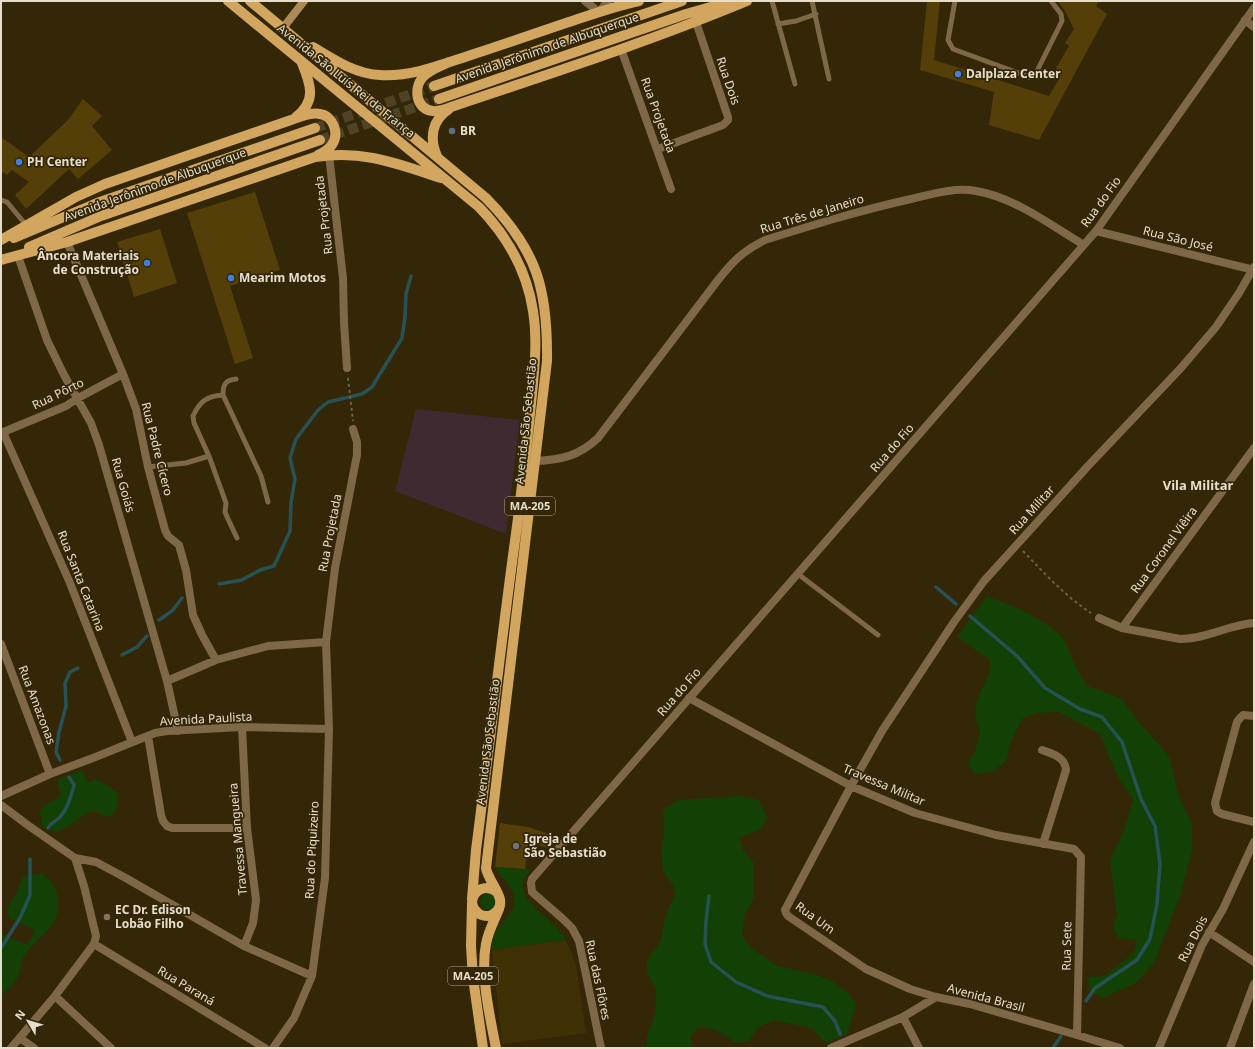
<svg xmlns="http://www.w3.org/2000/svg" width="1255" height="1049" font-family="'Noto Sans',sans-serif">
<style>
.industrial{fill:#3e2a30}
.built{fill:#403006}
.green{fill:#134005}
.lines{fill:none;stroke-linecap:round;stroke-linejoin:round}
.stream{stroke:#275255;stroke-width:3.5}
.building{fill:#543f09}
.primary-tunnel{stroke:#4f4225;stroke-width:10;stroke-dasharray:10 5;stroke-linecap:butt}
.path{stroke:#6d6247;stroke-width:2;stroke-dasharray:3 3;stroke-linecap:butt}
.service{stroke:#7e6847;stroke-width:5}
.minor{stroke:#7e6847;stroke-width:8}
.tertiary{stroke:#7e6847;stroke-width:8}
.secondary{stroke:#ae8b56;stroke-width:8}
.primary{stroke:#d3a660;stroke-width:10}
.shop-dot{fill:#3f7fe0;stroke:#342707;stroke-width:1.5}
.service-dot{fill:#5c6f8a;stroke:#342707;stroke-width:1.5}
.worship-dot{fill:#6b7280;stroke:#342707;stroke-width:1.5}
.education-dot{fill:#8d6e63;stroke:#342707;stroke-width:1.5}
.labels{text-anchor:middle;stroke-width:3.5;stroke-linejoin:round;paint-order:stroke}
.shield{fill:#342707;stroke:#b1a792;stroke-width:1}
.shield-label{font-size:11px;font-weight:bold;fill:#e6decd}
.street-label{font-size:12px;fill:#e6decd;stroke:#342707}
.poi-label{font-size:12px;font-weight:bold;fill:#e6decd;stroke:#342707;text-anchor:start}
.neighbourhood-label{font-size:13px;font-weight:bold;fill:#e6decd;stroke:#342707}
</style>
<rect width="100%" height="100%" fill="#342707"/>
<path class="industrial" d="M416 409 520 420 506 534 395 491Z"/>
<path class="built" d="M566 940 576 965 586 1033 502 1044 492 950Z"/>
<path class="green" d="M987 596 1022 610 1048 625 1063 638 1077 669 1088 686 1122 699 1138 721 1169 756 1179 797 1192 823V850L1180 897 1154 963 1136 983 1102 998 1089 990 1088 977 1104 976 1134 953 1137 940 1118 938 1113 926 1117 914 1110 860 1124 830 1133 799 1120 781 1106 750 1100 734 1059 712 1037 713 1022 719 1010 744 1006 761 992 772 975 774 968 763 975 752 980 732 975 715 977 700 989 674 991 661 957 637Z
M82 770 88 783 96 779 117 792V807L114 814 106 817 97 812H88L66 828 55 832 41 826 42 818 39 813C45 802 52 803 61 795L57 780Z
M742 796 759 800 767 817 761 829 739 838 743 850 754 863V898L745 914 742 935 750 947 777 966 814 974 832 981 849 994 856 1004 847 1034 826 1043 811 1028 773 1020 758 1028 749 1041 735 1043C720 1031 716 1028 697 1028L690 1038 694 1048H646L647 1037 655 1014 656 990 647 972V961L661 940 665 917 676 891 663 870 661 849 664 834 663 810 678 800Z
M495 867 531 870C528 874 524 878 523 883 519 903 558 922 566 940L492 950C492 943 493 937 496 931 504 919 519 910 513 893 509 884 500 875 495 867Z
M42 873C50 880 57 887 58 899 62 928 36 935 24 957 20 962 21 969 19 974 16 983 8 990 1 995V935H3L27 945 35 930 9 918 7 909 11 902 14 898 23 877Z
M480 902a8 8 0 1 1 16 0a8 8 0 1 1-16 0Z"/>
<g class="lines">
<path class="stream" d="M219 584 242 580 260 570 274 566 290 531 291 502 295 479 290 458 296 439 318 410 328 402 362 394 372 387 402 338 405 317 406 294 411 276
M936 587 956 604
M970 616 1017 656 1045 688 1080 709 1102 717 1122 742 1141 799 1155 826 1160 864 1157 904 1150 939 1137 960 1095 988 1086 1001
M159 620 172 611 182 598
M122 655 137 647 147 636
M60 760 56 752 59 732 66 706 65 683 70 672 78 668
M48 828C51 822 56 822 60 817 68 808 71 796 74 785L69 777
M709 896 706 921 705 944 711 962 736 982 767 996 823 1007 835 1021 840 1034
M1 948 20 918 30 895V859
M1053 1048 1061 1036"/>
</g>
<path class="building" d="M927 1H940L934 60 1049 96 1059 79 1056 68 1069 46 1065 43 1074 29 1064 9 1057 1H1099L1096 6 1107 14 1039 140 989 125 994 92 920 70Z
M83 99 102 116 92 126 112 150 78 179 69 169 26 209 15 195 29 182 12 170 7 175 1 171V137L29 157 68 120Z
M255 192 280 270 230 286 253 358 235 364 187 213Z
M160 229 177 283 134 297 117 242Z
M500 823 528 827 555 836 547 848 535 844 533 850 528 849 525 869 495 867Z"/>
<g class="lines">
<path class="primary-tunnel" d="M315 128 434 86
M320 140 439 99"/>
<path class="path" d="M348 378 353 421
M1023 551C1044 573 1065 596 1091 613"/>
<path class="service" d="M772 1 795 84
M812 1 829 79
M955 1 948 40 953 49 1029 77 1033 76 1036 73 1062 21 1061 14 1051 1
M778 24 796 21 816 14
M1 200 7 202 26 225
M223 395C223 385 225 380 236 379
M148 467 186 463 209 456
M237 538 228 519 225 512 226 503 209 456 194 423 193 416C200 401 207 396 223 395L261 476 268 502
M798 574 878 635"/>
<path class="minor" d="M585 1 599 12 608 1
M1245 20 1254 27
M621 49 671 189
M658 149 723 125 728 120V117L696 22
M329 155 343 278 344 323 347 368
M67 242 123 374 136 409 148 467 165 530 168 536 179 545 186 570 193 615 202 635 216 660
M18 256 47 340 64 375 91 423 99 445 167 681 178 731
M3 432 70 583 132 742
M1 433 66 406 78 398 123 374
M1099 618 1122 628 1180 639C1206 639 1228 625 1254 623
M1122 628 1254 448
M1 644 50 774
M167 681 216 660 268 646 326 642
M689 698 851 786 915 813 996 835 1074 849 1081 857 1077 1035
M1254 716 1243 715 1240 718 1237 722 1215 803 1217 811 1222 814 1254 822
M242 727 247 828 256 900 253 923 244 946
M148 736 161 815 163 821 167 826 172 828H247
M1042 750C1053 754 1065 757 1066 770L1043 844
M1 796 50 774 93 758 155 733 167 731 242 727 329 729
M1 805 29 826 75 858 96 862 124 877 244 946 312 976
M1209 932 1254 962
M94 944 265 1048
M55 996 111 1048
M903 1017 919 1048
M20 1038 34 1048
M11 1048 55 996 94 944 96 936 84 886 75 858
M273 1048 294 1018 312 976 325 878 329 729 326 642 335 568 357 455V442L353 429
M831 1048 903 1017 936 997
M1120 1048 1077 1035 970 1004 936 997 910 989 866 969 788 916 786 913 785 910 851 786 882 731 954 622 984 581 1088 466 1180 369 1216 327 1239 293 1254 267
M1159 1048 1202 945 1223 909 1254 842
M1230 1048 1254 984"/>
<path class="tertiary" d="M1096 231 1254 270
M535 461C561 460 579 456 598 438L718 280C733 261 743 251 765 240 813 225 861 210 911 199 932 194 954 187 976 191 1014 197 1052 226 1084 245
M601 1048 579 941 572 928 563 919 532 892 531 883 532 879 1096 231 1254 8"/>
<path class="secondary" d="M283 28 304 1"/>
<path class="primary" d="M228 1 479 207C507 236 527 271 533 311 538 342 534 373 531 404 527 445 522 486 517 526 502 634 490 742 476 850L472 899
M250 1 486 198C537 250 548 289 547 361L486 868C488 882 508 899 497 911 495 913 493 915 489 916 485 916 481 916 478 913 463 901 480 879 497 892
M313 47C333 59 355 74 380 75 413 77 443 64 474 54 505 44 536 33 566 23 590 15 615 6 639 1
M449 62C441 66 429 70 423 77 413 88 416 110 433 111 440 112 448 108 454 106 552 73 651 41 747 1
M434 86 682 1
M439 99 686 14 732 1
M295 118C317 101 311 85 302 63
M437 156C429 138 432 120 449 109
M14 238 97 203 315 128
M1 240 76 197 105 184 291 120C300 117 311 112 320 114 334 116 340 135 331 146 328 150 322 153 318 155
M29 247 101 216 320 140
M1 260 67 242 315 157C364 150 395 163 441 178
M472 903 471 946 473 978 483 1048
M496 1048C490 1017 480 975 486 944 488 932 494 921 499 909"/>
</g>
<g class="shop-dot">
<circle cx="958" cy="74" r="4"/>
<circle cx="19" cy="162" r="4"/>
<circle cx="147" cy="263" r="4"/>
<circle cx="231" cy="278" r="4"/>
</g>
<circle class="service-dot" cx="452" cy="131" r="4"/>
<circle class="worship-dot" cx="516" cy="846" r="4"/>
<circle class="education-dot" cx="107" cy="917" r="4"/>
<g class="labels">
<g class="shield">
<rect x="505" y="497" width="50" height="18" rx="3"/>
<rect x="448" y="967" width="50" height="18" rx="3"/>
</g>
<g class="shield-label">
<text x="530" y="510">MA-205</text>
<text x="473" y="980">MA-205</text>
</g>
<g class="street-label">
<text transform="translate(547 48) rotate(-19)" y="4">Avenida Jerônimo de Albuquerque</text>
<text transform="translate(346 81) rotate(39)" y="4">Avenida São Luís Rei de França</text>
<text transform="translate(728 81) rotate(71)" y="4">Rua Dois</text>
<text transform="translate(658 115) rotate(70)" y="4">Rua Projetada</text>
<text transform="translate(155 185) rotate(-20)" y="4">Avenida Jerônimo de Albuquerque</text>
<text transform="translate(1101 202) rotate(-54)" y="4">Rua do Fio</text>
<text transform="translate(812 214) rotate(-17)" y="4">Rua Três de Janeiro</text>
<text transform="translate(324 215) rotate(-97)" y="4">Rua Projetada</text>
<text transform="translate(1178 239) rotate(14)" y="4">Rua São José</text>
<text transform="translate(58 394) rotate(-26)" y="4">Rua Pôrto</text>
<text transform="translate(526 421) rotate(-84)" y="4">Avenida São Sebastião</text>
<text transform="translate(892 448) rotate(-49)" y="4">Rua do Fio</text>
<text transform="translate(157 449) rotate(76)" y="4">Rua Padre Cícero</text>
<text transform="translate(123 485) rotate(74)" y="4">Rua Goiás</text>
<text transform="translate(1032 510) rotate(-48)" y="4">Rua Militar</text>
<text transform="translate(330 533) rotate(-79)" y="4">Rua Projetada</text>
<text transform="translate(1164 550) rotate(-54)" y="4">Rua Coronel Viêira</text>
<text transform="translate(81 581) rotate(68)" y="4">Rua Santa Catarina</text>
<text transform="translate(679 692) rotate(-49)" y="4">Rua do Fio</text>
<text transform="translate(37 705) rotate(69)" y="4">Rua Amazonas</text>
<text transform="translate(206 719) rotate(-3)" y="4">Avenida Paulista</text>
<text transform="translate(488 742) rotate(-83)" y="4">Avenida São Sebastião</text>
<text transform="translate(884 785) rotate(23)" y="4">Travessa Militar</text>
<text transform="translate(238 839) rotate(-95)" y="4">Travessa Mangueira</text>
<text transform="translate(312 850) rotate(-87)" y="4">Rua do Piquizeiro</text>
<text transform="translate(815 918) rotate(36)" y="4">Rua Um</text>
<text transform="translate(1193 939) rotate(-63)" y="4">Rua Dois</text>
<text transform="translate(1067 946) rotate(-89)" y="4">Rua Sete</text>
<text transform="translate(598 980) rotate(78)" y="4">Rua das Flôres</text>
<text transform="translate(186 986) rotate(31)" y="4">Rua Paraná</text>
<text transform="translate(986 998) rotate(15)" y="4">Avenida Brasil</text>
</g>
<g class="poi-label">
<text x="966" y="78">Dalplaza Center</text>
<text x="460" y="135">BR</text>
<text x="27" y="166">PH Center</text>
<text x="139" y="260" text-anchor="end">Âncora Materiais<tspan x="139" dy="14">de Construção</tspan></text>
<text x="239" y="282">Mearim Motos</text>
<text x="524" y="843">Igreja de<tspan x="524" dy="14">São Sebastião</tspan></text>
<text x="115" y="914">EC Dr. Edison<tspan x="115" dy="14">Lobão Filho</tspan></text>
</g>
<g class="neighbourhood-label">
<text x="1198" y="490">Vila Militar</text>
</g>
</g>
<rect width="1255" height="1049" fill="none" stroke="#e6decd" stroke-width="4"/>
<g transform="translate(28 1021) rotate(308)" stroke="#342707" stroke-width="3" paint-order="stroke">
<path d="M0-3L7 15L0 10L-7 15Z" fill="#e6decd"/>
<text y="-6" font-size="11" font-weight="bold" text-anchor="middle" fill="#e6decd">N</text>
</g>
</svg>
